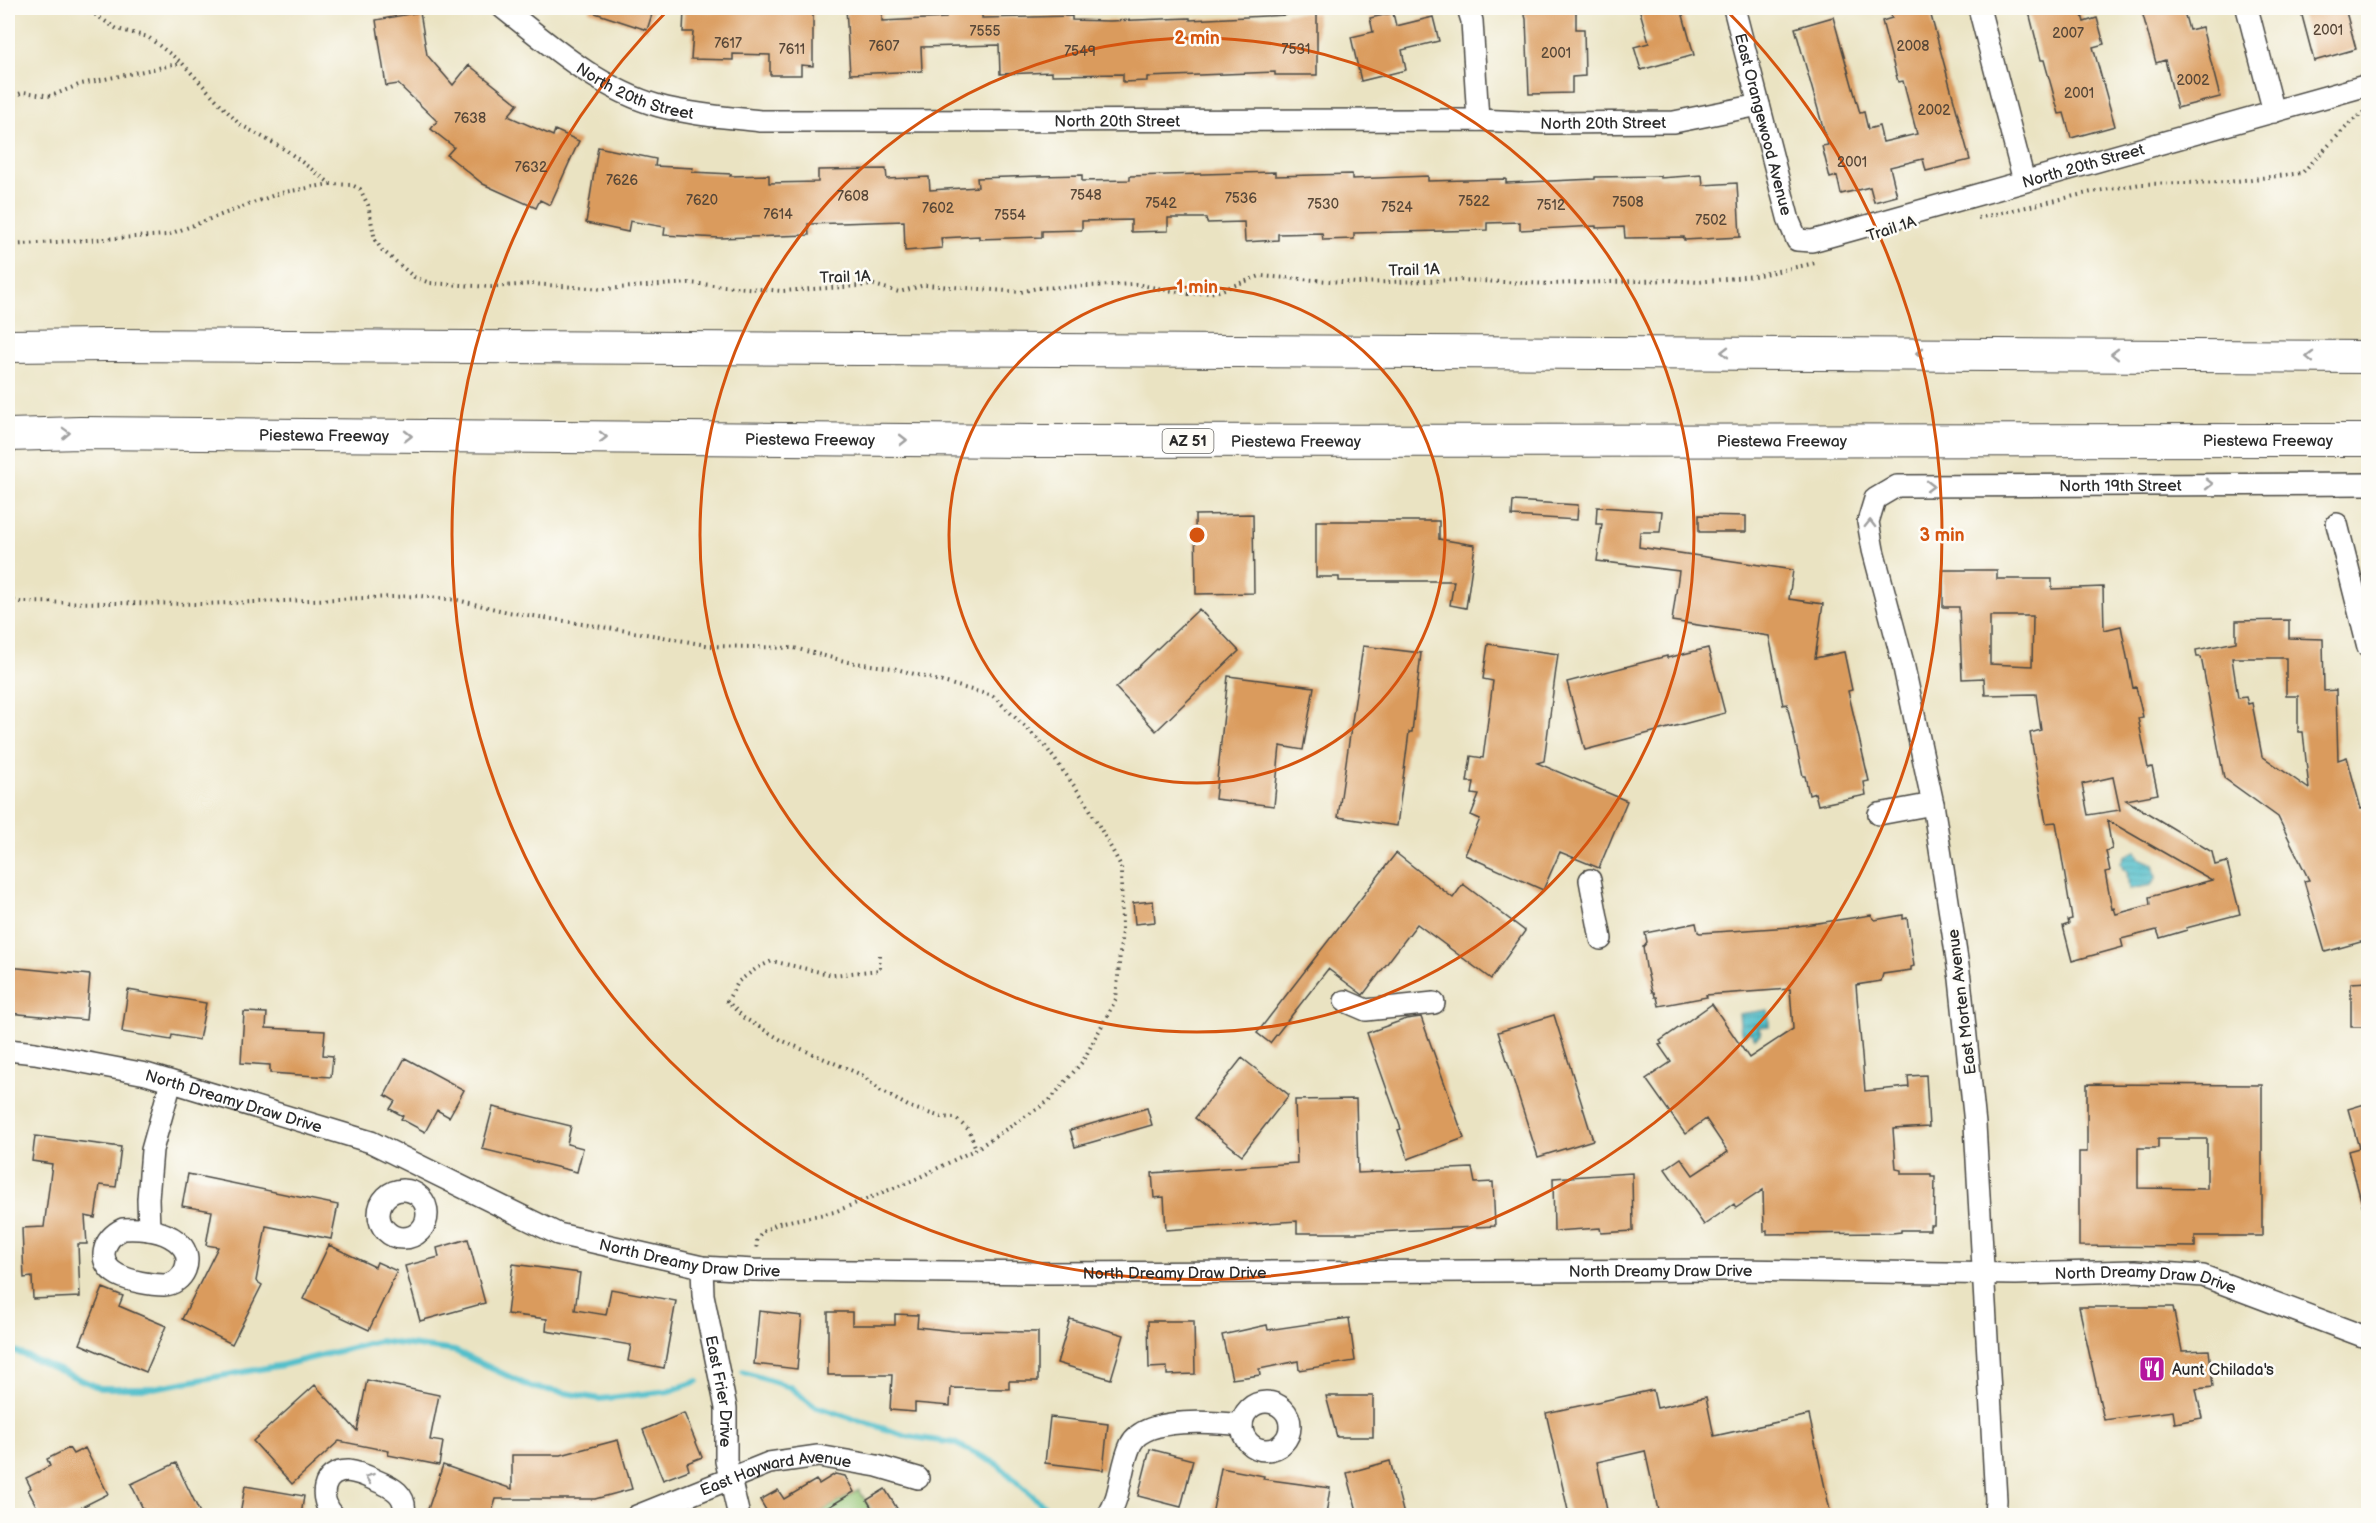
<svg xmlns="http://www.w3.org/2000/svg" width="2376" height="1523" font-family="'Balsamiq Sans',sans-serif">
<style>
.garden{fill:#94c575;stroke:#607850;stroke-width:1.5}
.water{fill:url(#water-rules);stroke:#3e757b;stroke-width:1.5}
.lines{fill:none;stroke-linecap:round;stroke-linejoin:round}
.stream{stroke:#52bfcb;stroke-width:6}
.building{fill:#da9b5d;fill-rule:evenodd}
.minor-casing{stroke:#484742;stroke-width:24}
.highway-casing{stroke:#484742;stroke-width:34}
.path{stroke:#484742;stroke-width:4;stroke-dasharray:1.5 4.5;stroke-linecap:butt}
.minor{stroke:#fff;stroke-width:21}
.highway{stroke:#fff;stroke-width:32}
.oneway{stroke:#a0a0a0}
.ring{fill:none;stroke:#d5540f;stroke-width:3}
.labels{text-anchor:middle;stroke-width:5;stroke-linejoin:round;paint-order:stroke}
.number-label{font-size:14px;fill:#574738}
.shield{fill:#fdfcf7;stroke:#6a6a68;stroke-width:1.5}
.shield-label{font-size:15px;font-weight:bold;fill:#2b2b2b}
.street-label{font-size:16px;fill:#2b2b2b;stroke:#fdfcf7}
.poi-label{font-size:16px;fill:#2b2b2b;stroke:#fdfcf7;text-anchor:start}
.centre{fill:#d5540f;stroke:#fdfcf7;stroke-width:3}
.ring-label{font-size:18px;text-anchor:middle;font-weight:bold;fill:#d5540f;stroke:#fdfcf7;stroke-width:5;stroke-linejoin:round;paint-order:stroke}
</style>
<defs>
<pattern id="water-rules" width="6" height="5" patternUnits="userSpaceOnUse" patternTransform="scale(1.5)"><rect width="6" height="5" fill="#52bfcb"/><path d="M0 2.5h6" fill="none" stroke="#449ba5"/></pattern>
</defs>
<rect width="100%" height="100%" fill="#fdfcf7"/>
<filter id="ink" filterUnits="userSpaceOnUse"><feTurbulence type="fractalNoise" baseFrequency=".0167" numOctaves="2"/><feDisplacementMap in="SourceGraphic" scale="12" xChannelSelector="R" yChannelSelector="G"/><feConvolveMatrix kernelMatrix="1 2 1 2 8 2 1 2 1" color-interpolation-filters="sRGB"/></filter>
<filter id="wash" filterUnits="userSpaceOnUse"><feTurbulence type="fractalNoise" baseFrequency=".008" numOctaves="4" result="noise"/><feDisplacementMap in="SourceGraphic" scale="24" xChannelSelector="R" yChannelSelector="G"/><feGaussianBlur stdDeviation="1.35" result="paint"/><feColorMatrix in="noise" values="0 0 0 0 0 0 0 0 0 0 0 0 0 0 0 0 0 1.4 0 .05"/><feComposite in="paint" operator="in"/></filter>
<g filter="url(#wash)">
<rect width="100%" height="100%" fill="#eae3c2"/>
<path class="garden" d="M859 1490 874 1515H815Z"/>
<path class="water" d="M2136 851 2139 858 2153 864 2156 878 2151 885 2129 889 2127 871 2123 869 2121 863 2124 856Z
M1768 1010 1769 1026 1758 1027 1761 1033 1755 1038 1750 1032 1744 1036 1741 1031 1739 1014Z"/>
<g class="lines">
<path class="stream" d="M8 1348 100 1388H153L283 1365 379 1341 455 1351 531 1387 600 1399 669 1391 698 1381
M743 1372 790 1387 814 1406 907 1436 954 1443 997 1464 1055 1516"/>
</g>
<g id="blocks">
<path class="building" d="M589 8H654L647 30 589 11Z
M722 8H813V66L801 65V75H770V55L733 54V60L691 59 693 32H683L684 10 722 12Z
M846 8H882V21L946 18V8H982V18L1072 16V20L1109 21 1190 18V20L1286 15V13H1317V75H1275V72L1199 75 1147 77V81L1123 82V74L1052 75V72L1000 74 999 45 921 47 922 71 850 74Z
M1523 8H1576V29H1584L1585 76 1572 77V93L1529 94 1526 19Z
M1639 8H1681L1694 55 1641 70 1634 47 1649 43Z
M1889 8H1929L1970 160 1926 171 1923 159 1890 167 1897 196 1874 202 1870 187 1841 194 1837 176 1830 178 1822 146 1828 145 1795 28 1833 17 1860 113 1864 112 1868 129 1879 126 1883 142 1917 134 1903 81 1898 82 1882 21 1892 18Z
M2028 8H2080L2084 22 2097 18 2104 44 2093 47 2115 126 2071 138 2064 113 2059 114 2044 60H2041Z
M2141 8H2183L2189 30 2202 27 2220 97 2177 108 2165 60 2156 63Z
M2300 8H2345L2356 49 2314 61Z
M420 12 427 55 453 85 469 65 518 104 508 116 553 136 555 130 579 141 550 205 540 200 536 208 483 184 447 155 454 147 431 129 437 121 398 84 386 86 376 20Z
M1393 13 1396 26 1433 17 1439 41 1402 50 1406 70 1361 81 1351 37 1373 32 1370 18Z
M598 147 656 159 655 166 693 168 692 172 731 174 730 176 769 175V183L818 182V170L886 169 887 179 929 177 930 190 978 187 977 178 1040 176 1082 175V181L1130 180V176L1275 172V176L1352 174V179L1428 176V181L1506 179V183L1595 179V177L1660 176V178L1702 175 1703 185 1737 183 1740 237 1684 240V237L1625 238 1624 227 1596 228V226L1520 230V222L1487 223V230L1354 233V239L1323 240 1322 233 1278 234V240L1245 242 1244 222 1207 223 1206 218H1168V231L1131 232V220L1082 221V230L1042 231V237L979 239V236L941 238 942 248 905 251 904 221 808 224 809 235 720 238 664 235 665 227 630 221 628 232 586 223Z
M1513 501 1578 505 1577 520 1512 516Z
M1597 507 1662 511 1660 532H1640L1639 547 1793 570 1789 599 1823 604 1815 658 1844 652 1852 690 1848 691 1869 781 1864 782 1866 795 1818 805 1815 793 1809 795 1805 776H1803L1787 704 1783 705 1769 636 1672 621 1679 571 1597 561 1602 524H1596Z
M1253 514 1254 593 1196 594 1195 515Z
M1699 515 1746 516V532H1699Z
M1316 521H1439V539L1475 545 1466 608 1450 605 1454 581H1339V577H1316Z
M1943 570H1997V579H2052V589L2103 587 2104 630 2121 626 2133 688 2136 687 2143 717 2138 718 2148 768 2152 767 2158 794 2126 800 2212 852 2215 865 2227 862 2240 914 2186 928 2187 930 2160 938 2157 930 2121 939 2123 947 2072 961 2063 926 2069 924 2068 920 2072 919 2056 822 2046 823 2030 733 2041 730 2036 694 1985 695 1984 678 1962 679 1959 607H1943ZM1990 616H2033L2032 666 1990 664ZM2113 777 2120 810 2088 815 2082 784ZM2107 820 2194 870 2212 880 2149 897 2150 905 2116 914 2114 908 2112 909 2105 872 2110 871 2106 851 2112 849Z
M1199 609 1239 651 1156 731 1116 688Z
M2289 620V638L2323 639 2324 691 2336 690 2338 760 2347 757 2361 809 2368 807V940L2325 952 2304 881 2309 880 2278 817 2224 778 2201 657H2197L2196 650 2236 642V621ZM2232 658H2286V696H2298V732H2303L2309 789 2262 756 2252 703 2248 704 2246 697 2238 698Z
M1488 644 1558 654 1544 761 1537 763 1627 801 1599 868 1560 852 1543 890 1465 855 1480 819 1471 815 1479 795 1472 794 1474 782H1467L1471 756 1483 758 1493 681 1483 679Z
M1363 646 1421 653 1412 732H1409L1397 826 1338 817Z
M1708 648 1725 713 1585 750 1567 682 1667 656V658Z
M1228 676 1314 687 1303 750 1280 746 1274 806 1215 799Z
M1396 853 1453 898 1463 884 1525 931 1491 979 1417 924 1363 995 1328 969 1270 1043 1257 1033Z
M1153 901 1155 922 1135 924 1133 903Z
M1871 915 1875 920 1903 915V919L1907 918 1914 966 1911 967V970L1883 974 1881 981 1856 985 1865 1091 1909 1087 1908 1076 1926 1075 1929 1127 1893 1129 1896 1169 1901 1170V1174H1931V1177H1935L1934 1225H1930V1230H1901V1232L1892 1233 1767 1234V1230L1764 1231 1763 1190 1736 1208 1734 1204 1704 1225 1665 1169 1681 1158 1693 1175 1728 1152 1706 1119 1685 1134 1646 1079 1671 1062 1659 1045 1662 1044 1660 1041 1712 1004 1749 1058 1793 1029 1790 989 1706 995 1707 997 1659 1006 1657 997H1655L1654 992H1652L1646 967 1643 947 1647 942 1645 933 1696 923 1698 932 1700 933 1791 927Z
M8 967 90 975 86 1020 8 1013Z
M2368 982V1027H2351V983Z
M128 990 206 1003 199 1040 172 1035 171 1040 122 1032Z
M244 1012 267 1013 266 1028 325 1031 323 1055 333 1056 331 1077 270 1073V1065L241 1063Z
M1554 1015 1593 1140 1538 1157 1498 1032Z
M1421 1017 1464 1138 1408 1159 1398 1130 1401 1129 1367 1033 1406 1019Z
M405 1058 464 1090 449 1117 437 1110 425 1132 401 1119 403 1116 390 1109 395 1101 385 1095Z
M1242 1058 1289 1095 1242 1155 1195 1118Z
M2087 1084 2262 1085V1236H2195V1247L2079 1246V1152H2087ZM2158 1139H2207V1189L2138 1188V1148H2158Z
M1356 1099 1358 1173 1472 1168 1475 1183 1493 1182 1495 1226 1357 1233H1297V1221L1166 1230 1164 1197 1154 1198 1152 1173 1297 1163 1295 1100Z
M2368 1103V1208H2363L2348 1151 2359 1148 2348 1109Z
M493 1107 571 1126 567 1144 583 1148 577 1172 482 1149Z
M1147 1108 1152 1125 1075 1147 1070 1130Z
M35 1136 121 1147 116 1187 100 1185 95 1218 85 1216 87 1244H78L80 1297 33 1299 32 1277 24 1278 22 1228 44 1227 52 1164 32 1161Z
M1632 1173 1633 1231 1601 1233 1600 1228 1554 1231 1553 1178Z
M188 1174 338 1205 331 1239 266 1226 256 1281 262 1285 232 1344 182 1319 218 1247 206 1245 212 1211 182 1206Z
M468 1239 485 1303 420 1321 405 1266 439 1257 437 1248Z
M329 1245 375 1267 377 1262 397 1271 369 1330 303 1299Z
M513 1264 580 1273 575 1310 606 1315 611 1289 676 1301 664 1368 628 1361 631 1345 546 1331 547 1319 507 1314Z
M103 1288 123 1296 119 1306 166 1326 146 1372 80 1344Z
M2079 1307H2173L2182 1351 2209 1350 2213 1387 2196 1389 2202 1418 2175 1423 2173 1411 2104 1420Z
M759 1311 802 1316 797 1369 754 1364Z
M828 1312H852V1325H895V1314L918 1315 917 1327 954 1331 1038 1332V1381H1009V1389L951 1388 950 1406 915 1403V1412L890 1410 892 1375H828Z
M1349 1318 1355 1361 1299 1370 1298 1361 1259 1369 1260 1375 1232 1379 1222 1335 1267 1325 1268 1330Z
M1070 1319 1124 1335 1111 1379 1057 1363Z
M1148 1321H1194L1195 1374 1167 1375V1367L1149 1368Z
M367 1380 439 1395 430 1440 443 1442 439 1465 388 1455 389 1451 339 1441 292 1484 253 1441 315 1385 357 1431Z
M1653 1390 1657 1408 1706 1397 1714 1436 1809 1415 1831 1515H1659L1645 1451 1597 1462 1608 1515H1569L1546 1413Z
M1326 1396H1373V1437H1337Z
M684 1413 702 1457 687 1463 689 1470 663 1480 643 1430Z
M1050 1417 1108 1424 1103 1470 1045 1463Z
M618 1440 632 1489 595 1499H496L491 1515H426L443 1465 512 1489V1455H561Z
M69 1448 73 1454 85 1448 108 1494 66 1515H41L28 1490 31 1488 26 1478 50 1466 47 1459Z
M1150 1449 1193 1460 1181 1507 1138 1496Z
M1390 1461 1404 1515H1358L1347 1473Z
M176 1463 201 1515H146L131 1484Z
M1221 1468 1264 1476 1263 1479 1330 1488 1326 1515H1212Z
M835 1474 845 1476 854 1492 815 1515H757L766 1510 760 1500 778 1490 784 1499 816 1480 819 1484Z
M245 1486 304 1496 301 1515H240Z
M885 1489 901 1515H876L867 1500Z"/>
</g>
</g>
<g filter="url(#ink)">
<use href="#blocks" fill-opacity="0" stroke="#484742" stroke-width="1.5"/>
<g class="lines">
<defs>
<g id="minor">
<path id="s1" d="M503 8C551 46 599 89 659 106 692 115 727 117 760 121L1478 120 1547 123 1674 122 1759 105"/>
<path d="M1468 8 1472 21 1478 120"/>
<path id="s2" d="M1734 8 1789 221 1797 240 1812 241 1852 230 2368 85"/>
<path d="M1979 8 2024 181"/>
<path d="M2247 8 2274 112"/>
<path d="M2337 524 2368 647"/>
<path d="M1879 814 1933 804"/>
<path d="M1590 880 1601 939"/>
<path d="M1345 1001 1366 1010 1434 1003"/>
<path id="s3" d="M8 1050 35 1053 146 1074 371 1142 558 1234 702 1267 754 1270 1040 1273 1735 1270 2016 1274 2135 1271 2203 1276 2368 1338"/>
<circle cx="403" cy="1214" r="24"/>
<path d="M123 1229C142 1228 166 1230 180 1244 195 1259 184 1284 164 1285 150 1285 130 1281 118 1275 95 1263 103 1238 123 1229Z"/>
<path d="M149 1230 148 1199 152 1150 171 1082"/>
<path id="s4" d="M702 1267 703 1295 726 1408V1461L739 1516"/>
<circle cx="1266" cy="1426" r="24"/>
<path d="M334 1516C318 1500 321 1471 348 1471 357 1472 367 1476 375 1480 392 1487 408 1494 404 1516"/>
<path id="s5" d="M637 1516 769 1463 818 1456 877 1466 918 1478"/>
<path d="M1108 1516C1122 1494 1120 1467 1131 1444 1145 1416 1215 1422 1242 1425"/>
<path id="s6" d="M1995 1516 1996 1500 1975 1124 1960 979 1933 804 1903 663 1873 550 1868 522 1875 499 1897 486 2368 484"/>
</g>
<g id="highway">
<path d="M8 346 107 345C861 348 1615 349 2368 357"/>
<path id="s7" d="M8 435 80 433 1035 441 2368 440"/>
</g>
</defs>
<use href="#minor" class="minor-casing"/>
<use href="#highway" class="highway-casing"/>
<path class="path" d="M85 8 117 29 148 37 182 63 239 124 286 150 331 184 352 185 360 189 368 205 375 240 382 250 414 277 430 283 491 287 532 284 604 289 689 283 782 291 874 285 899 292 925 285 1021 292 1037 288 1135 284 1189 294 1216 292 1260 276 1356 283 1459 280 1549 284 1670 280 1698 282 1754 276 1815 263
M8 98 24 92 51 96 81 84 182 63
M1978 218 2092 192 2141 184 2228 182 2302 173 2352 121 2368 110
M8 245 167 235 280 193 330 184
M8 599 20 602 202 604 420 596 457 600 508 612 658 636 711 646 794 648 848 662 893 668 993 696 1045 746 1086 802 1121 866 1122 930 1116 999 1083 1061 1049 1101 976 1149 914 1180 834 1212 779 1223 762 1232 757 1241 756 1252
M880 955V970L833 975 772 961 757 968 739 981 727 1001 744 1018 783 1041 862 1075 881 1091 910 1107 941 1117 955 1118 969 1130 976 1149"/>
<use href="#minor" class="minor"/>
<use href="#highway" class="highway"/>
</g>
<defs><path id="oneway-chevron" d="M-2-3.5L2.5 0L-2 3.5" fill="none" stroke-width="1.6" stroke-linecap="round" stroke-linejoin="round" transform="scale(1.5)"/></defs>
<g class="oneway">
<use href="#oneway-chevron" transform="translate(1725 352) rotate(-180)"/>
<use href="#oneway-chevron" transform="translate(1920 353) rotate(-180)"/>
<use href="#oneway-chevron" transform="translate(2115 354) rotate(-179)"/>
<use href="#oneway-chevron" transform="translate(2310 357) rotate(-179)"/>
<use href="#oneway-chevron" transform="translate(66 433) rotate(-2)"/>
<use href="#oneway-chevron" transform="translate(408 436)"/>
<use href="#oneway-chevron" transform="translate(603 437)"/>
<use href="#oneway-chevron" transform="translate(903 440)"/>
<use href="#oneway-chevron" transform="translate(2209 484)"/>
<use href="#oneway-chevron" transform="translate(1930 486)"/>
<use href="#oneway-chevron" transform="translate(1870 524) rotate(-89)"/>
<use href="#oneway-chevron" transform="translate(369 1478) rotate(-160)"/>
</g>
</g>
<g class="ring">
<circle cx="1197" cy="535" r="248"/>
<circle cx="1197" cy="535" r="497"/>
<path d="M1724 8A745 745 0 1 1 670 8"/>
</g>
<defs>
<symbol id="restaurant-square" viewBox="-11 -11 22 22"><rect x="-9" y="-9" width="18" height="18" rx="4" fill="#b5179e" stroke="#fdfcf7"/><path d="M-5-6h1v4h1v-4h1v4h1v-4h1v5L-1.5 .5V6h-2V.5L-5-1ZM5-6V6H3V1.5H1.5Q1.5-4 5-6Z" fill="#fff"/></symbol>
</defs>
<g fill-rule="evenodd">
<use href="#restaurant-square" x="2137" y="1354" width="30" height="30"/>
</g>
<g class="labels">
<g class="number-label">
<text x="2328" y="35">2001</text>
<text x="985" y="36">7555</text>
<text x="2068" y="38">2007</text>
<text x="728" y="48">7617</text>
<text x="884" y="51">7607</text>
<text x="1913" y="51">2008</text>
<text x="792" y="54">7611</text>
<text x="1296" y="54">7531</text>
<text x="1080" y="56">7549</text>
<text x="1556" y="58">2001</text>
<text x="2193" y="85">2002</text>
<text x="2079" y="98">2001</text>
<text x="1934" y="115">2002</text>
<text x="470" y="123">7638</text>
<text x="1852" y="167">2001</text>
<text x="531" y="172">7632</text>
<text x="622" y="185">7626</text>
<text x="1086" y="200">7548</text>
<text x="853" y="201">7608</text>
<text x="1241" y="203">7536</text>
<text x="702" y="205">7620</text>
<text x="1474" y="206">7522</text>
<text x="1628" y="207">7508</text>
<text x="1161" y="208">7542</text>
<text x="1323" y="209">7530</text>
<text x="1551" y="210">7512</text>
<text x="1397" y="212">7524</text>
<text x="938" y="213">7602</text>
<text x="778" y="219">7614</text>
<text x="1010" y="220">7554</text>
<text x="1711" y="225">7502</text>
</g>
<rect class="shield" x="1162.5" y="429" width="51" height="24" rx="4.5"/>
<g class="shield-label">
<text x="1188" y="446">AZ 51</text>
</g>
<g class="street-label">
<text dy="6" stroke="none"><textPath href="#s1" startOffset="158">North 20th Street</textPath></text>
<text dy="6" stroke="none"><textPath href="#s1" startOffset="645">North 20th Street</textPath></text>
<text dy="6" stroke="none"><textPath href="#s1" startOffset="1131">North 20th Street</textPath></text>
<text dy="6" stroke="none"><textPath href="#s2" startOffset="120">East Orangewood Avenue</textPath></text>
<text dy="6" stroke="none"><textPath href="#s2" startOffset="537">North 20th Street</textPath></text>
<text transform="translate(1891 228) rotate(-18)" y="6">Trail 1A</text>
<text transform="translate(1414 269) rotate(-2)" y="6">Trail 1A</text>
<text transform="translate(845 276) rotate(-2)" y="6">Trail 1A</text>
<text dy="6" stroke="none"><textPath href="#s7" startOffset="316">Piestewa Freeway</textPath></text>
<text dy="6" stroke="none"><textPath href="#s7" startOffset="802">Piestewa Freeway</textPath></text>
<text dy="6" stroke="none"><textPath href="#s7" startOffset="1774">Piestewa Freeway</textPath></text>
<text dy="6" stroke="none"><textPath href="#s7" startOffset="1288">Piestewa Freeway</textPath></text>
<text dy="6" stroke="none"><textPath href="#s7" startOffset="2260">Piestewa Freeway</textPath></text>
<text dy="6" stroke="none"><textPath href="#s6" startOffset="1278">North 19th Street</textPath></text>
<text transform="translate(1961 1002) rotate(-97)" y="6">East Morten Avenue</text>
<text dy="6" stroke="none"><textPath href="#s3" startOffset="232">North Dreamy Draw Drive</textPath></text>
<text dy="6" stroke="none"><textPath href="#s3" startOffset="718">North Dreamy Draw Drive</textPath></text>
<text dy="6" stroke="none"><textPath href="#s3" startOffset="1690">North Dreamy Draw Drive</textPath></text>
<text dy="6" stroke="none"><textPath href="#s3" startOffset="1204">North Dreamy Draw Drive</textPath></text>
<text dy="6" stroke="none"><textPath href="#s3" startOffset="2176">North Dreamy Draw Drive</textPath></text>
<text dy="6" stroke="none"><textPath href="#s4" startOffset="126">East Frier Drive</textPath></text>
<text dy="6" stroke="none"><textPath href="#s5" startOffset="147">East Hayward Avenue</textPath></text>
</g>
<g class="poi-label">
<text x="2172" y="1375">Aunt Chilada's</text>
</g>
</g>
<circle cx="1197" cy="535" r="9" class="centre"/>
<g class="ring-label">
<text x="1197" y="44">2 min</text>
<text x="1197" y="293">1 min</text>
<text x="1942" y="541">3 min</text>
</g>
<rect width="2376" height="1523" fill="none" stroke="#fdfcf7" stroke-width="30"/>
</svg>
